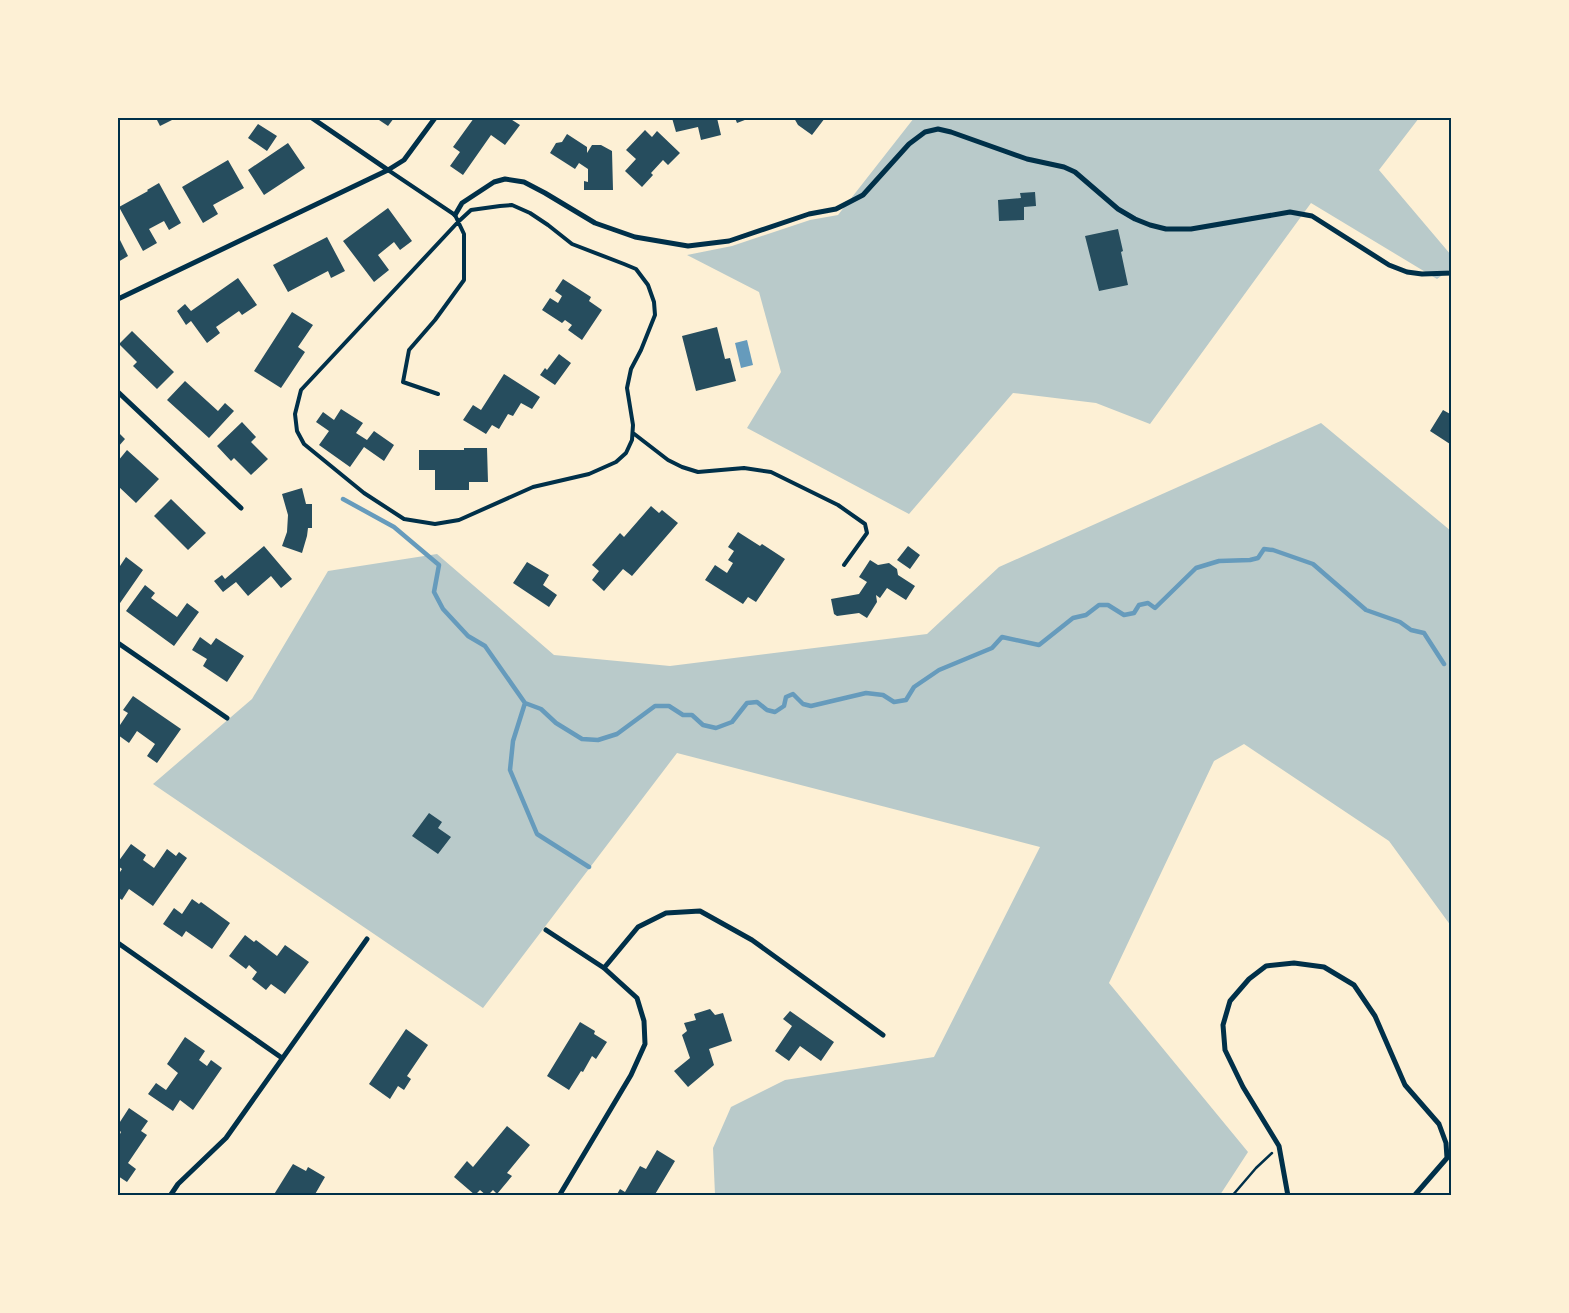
<svg xmlns="http://www.w3.org/2000/svg" width="1569" height="1313" font-family="'Golos Text',sans-serif">
<style>
.green{fill:#b9caca}
.water{fill:#669bbc}
.lines{fill:none;stroke-linecap:round;stroke-linejoin:round}
.stream{stroke:#669bbc;stroke-width:4.5}
.building{fill:#264d5e}
.path{stroke:#003049;stroke-width:2.5}
.service{stroke:#003049;stroke-width:4}
.minor{stroke:#003049;stroke-width:5}
.neatline{fill:none;stroke:#003049;stroke-width:2}
</style>
<rect width="100%" height="100%" fill="#fdf0d5"/>
<path class="green" d="M914 118H1419L1379 170 1451 255 1452 268 1437 279 1311 203 1150 424 1096 403 1013 393 909 514 747 428 781 372 759 292 687 255 732 246 810 220 838 215Z
M1321 423 1451 531V926L1389 841 1244 744 1214 761 1109 983 1248 1152 1220 1195H715L713 1148 731 1107 785 1080 934 1057 1040 847 677 753 483 1008 153 784 252 699 328 571 437 554 554 655 670 666 927 634 999 567Z"/>
<path class="water" d="M747 340 753 365 741 368 735 343Z"/>
<g class="lines">
<path class="stream" d="M343 499 394 527 439 565 434 592 443 609 468 636 485 646 525 703 541 709 556 723 582 739 598 740 617 734 655 706H669L683 715H692L703 725 716 728 732 722 747 703 757 702 767 710 775 712 784 706 786 697 793 694 803 704 811 706 866 693 883 695 894 702 906 700 914 687 939 670 992 648 1002 637 1039 645 1073 618 1086 615 1099 605H1108L1124 615 1134 613 1139 605 1148 603 1155 608 1196 568 1219 561 1250 560 1258 558 1264 549 1273 550 1313 564 1366 610 1400 622 1411 630 1424 633 1444 664
M525 703 513 741 510 770 537 834 589 867"/>
</g>
<path class="building" d="M156 118H176L160 126Z
M376 118H394L388 126Z
M474 118H509L520 125 505 145 491 135 463 175 450 166 460 152 453 147Z
M672 118H717L721 135 701 140 698 127 676 132Z
M735 118H750L737 123Z
M794 118H825L812 135 798 125Z
M258 124 277 136 267 151 248 138Z
M645 130 652 137 657 131 680 153 668 165 663 160 651 173 653 175 642 187 625 171 636 159 626 150Z
M567 134 587 147V153L592 145H601L612 151 613 190H584V181L588 182V169L579 163 575 169 550 153 556 143 562 142Z
M288 143 305 168 264 195 248 170Z
M228 160 244 188 213 205 218 214 203 223 182 187Z
M159 183 181 223 169 230 164 221 149 229 157 243 143 251 119 207 148 191 147 190Z
M1035 192 1036 206 1024 207V220L999 221 998 200 1021 198 1020 193Z
M388 208 412 241 400 250 394 242 378 255 389 270 374 282 343 241Z
M1118 229 1123 251 1121 252 1128 285 1099 291 1085 236Z
M118 236 128 256 118 262Z
M327 237 345 271 331 278 328 271 288 292 273 265Z
M238 278 257 305 242 315 239 311 216 327 220 333 207 343 191 321 186 325 177 311 185 304 191 311Z
M563 279 591 297 589 301 602 310 582 340 568 330 572 325 565 320 562 323 542 310 550 298 558 303 562 296 555 291Z
M292 312 313 325 298 347 305 352 281 388 254 371Z
M717 327 725 359 730 358 736 381 696 391 682 336Z
M132 331 174 372 157 389 133 366 137 362 119 344Z
M559 354 571 363 555 385 540 375 545 368 547 370Z
M504 374 540 397 532 409 521 403 513 416 508 414 499 429 492 425 486 434 463 420 473 405 481 410Z
M185 381 218 411 225 403 234 411 209 438 167 400Z
M341 409 363 423 356 433 367 440 374 431 394 445 384 461 364 447 350 467 319 445 329 431 316 422 323 412 334 420Z
M1443 410 1452 415V441L1450 444 1430 431Z
M242 422 256 437 251 442 268 459 251 475 234 458 231 461 217 446Z
M118 432 125 439 118 447Z
M464 448H487L488 482H469V490H435V470H419V450H464Z
M127 450 159 479 136 503 118 486 119 482 118 481V461Z
M302 488 306 504H312V528H308L307 536 302 553 282 546 287 532 288 515 282 494Z
M171 499 206 533 188 550 154 516Z
M651 506 659 513 662 510 678 523 632 576 623 569 604 591 592 580 599 571 592 565 620 533 624 537Z
M738 532 760 546 762 544 785 559 756 602 748 597 743 604 705 580 715 565 727 573 733 563 728 560 734 551 728 547Z
M264 546 292 579 281 588 271 576 248 596 236 582 223 592 214 581 222 575 225 579Z
M908 546 920 555 910 569 897 560Z
M126 557 143 570 118 606V569Z
M870 560 878 565 889 563 897 569 898 575 915 586 906 600 887 588 880 598 876 595 877 602 867 618 859 613 837 616 834 614 831 599 859 594 867 582 859 577Z
M527 562 549 575 543 585 557 595 549 607 513 583Z
M145 585 155 593 151 598 177 617 187 603 199 612 174 646 126 611Z
M200 637 211 645 216 638 244 656 227 682 203 666 207 659 192 650Z
M133 696 181 729 157 763 147 756 155 744 137 731 129 743 118 735V728L128 713 123 710Z
M429 813 442 822 438 828 451 837 438 854 412 836Z
M131 844 146 855 143 860 154 868 167 849 176 856 179 852 187 858 153 906 129 889 122 900 118 897V875L122 869 118 866V862Z
M192 899 199 904 201 902 230 923 212 949 186 931 182 937 163 924 174 908 182 914Z
M245 935 254 942 256 940 277 956 285 945 309 962 285 994 271 984 266 990 252 979 257 972 249 965 246 969 229 956Z
M710 1009 715 1015 723 1013 732 1041 709 1049 714 1065 688 1087 674 1071 690 1058 682 1035 687 1031 684 1023 696 1020 694 1014Z
M790 1011 834 1042 821 1061 800 1046 789 1061 775 1051 792 1026 783 1019Z
M580 1022 595 1031 594 1034 607 1042 596 1059 592 1056 583 1072 581 1071 569 1090 547 1076Z
M406 1029 428 1045 407 1076 411 1079 404 1090 398 1086 390 1099 369 1084Z
M185 1037 205 1051 199 1060 207 1066 211 1060 222 1068 193 1110 180 1100 173 1111 148 1094 156 1083 166 1090 178 1073 167 1064Z
M129 1108 148 1121 141 1131 147 1135 128 1163 136 1169 127 1182 118 1176V1138L121 1132 118 1129V1125Z
M507 1126 530 1145 507 1173 512 1176 497 1194 493 1190 487 1196 480 1190 475 1195 454 1177 467 1161 473 1167Z
M657 1150 675 1161 654 1196H616L620 1189 625 1192 640 1166 646 1169Z
M293 1164 306 1171 308 1167 325 1177 314 1196H273Z"/>
<g class="lines">
<path class="path" d="M1232 1196 1256 1168 1272 1153"/>
<path class="service" d="M388 170 455 215 464 234V280L435 320 409 350 403 382 438 394
M512 205 530 213 548 225 572 244 624 264 636 269 648 285 654 302 655 315 641 350 631 369 627 388 633 425 632 440 626 453 616 462 589 474 533 487 459 520 435 524 404 519 364 493 304 444 297 431 295 414 301 390 458 222 471 210 500 206Z
M633 433 668 460 682 467 698 472 744 468 771 472 838 505 865 524 867 533 844 565"/>
<path class="minor" d="M312 118 388 170
M455 215 462 203 494 182 505 179 524 182 545 193 595 223 635 237 688 246 729 241 809 214 836 209 863 195 909 144 925 132 938 129 951 132 1027 159 1064 167 1075 172 1118 209 1135 219 1150 225 1166 229H1191L1290 212 1312 216 1389 265 1407 272 1422 274 1452 273
M118 299 388 170 404 160 435 118
M118 392 241 508
M118 643 227 718
M546 930 604 968 637 998 644 1021 645 1044 631 1075 559 1196
M118 943 282 1058
M604 968 638 927 666 913 700 911 752 940 883 1035
M170 1196 178 1184 226 1138 367 939
M1288 1196 1279 1146 1243 1087 1225 1050 1223 1025 1230 1001 1249 979 1266 966 1294 963 1324 967 1354 985 1375 1016 1405 1085 1439 1124 1446 1143 1447 1158 1414 1196"/>
</g>
<rect width="1569" height="1313" fill="none" stroke="#fdf0d5" stroke-width="238"/>
<rect x="119" y="119" width="1331" height="1075" class="neatline"/>
</svg>
